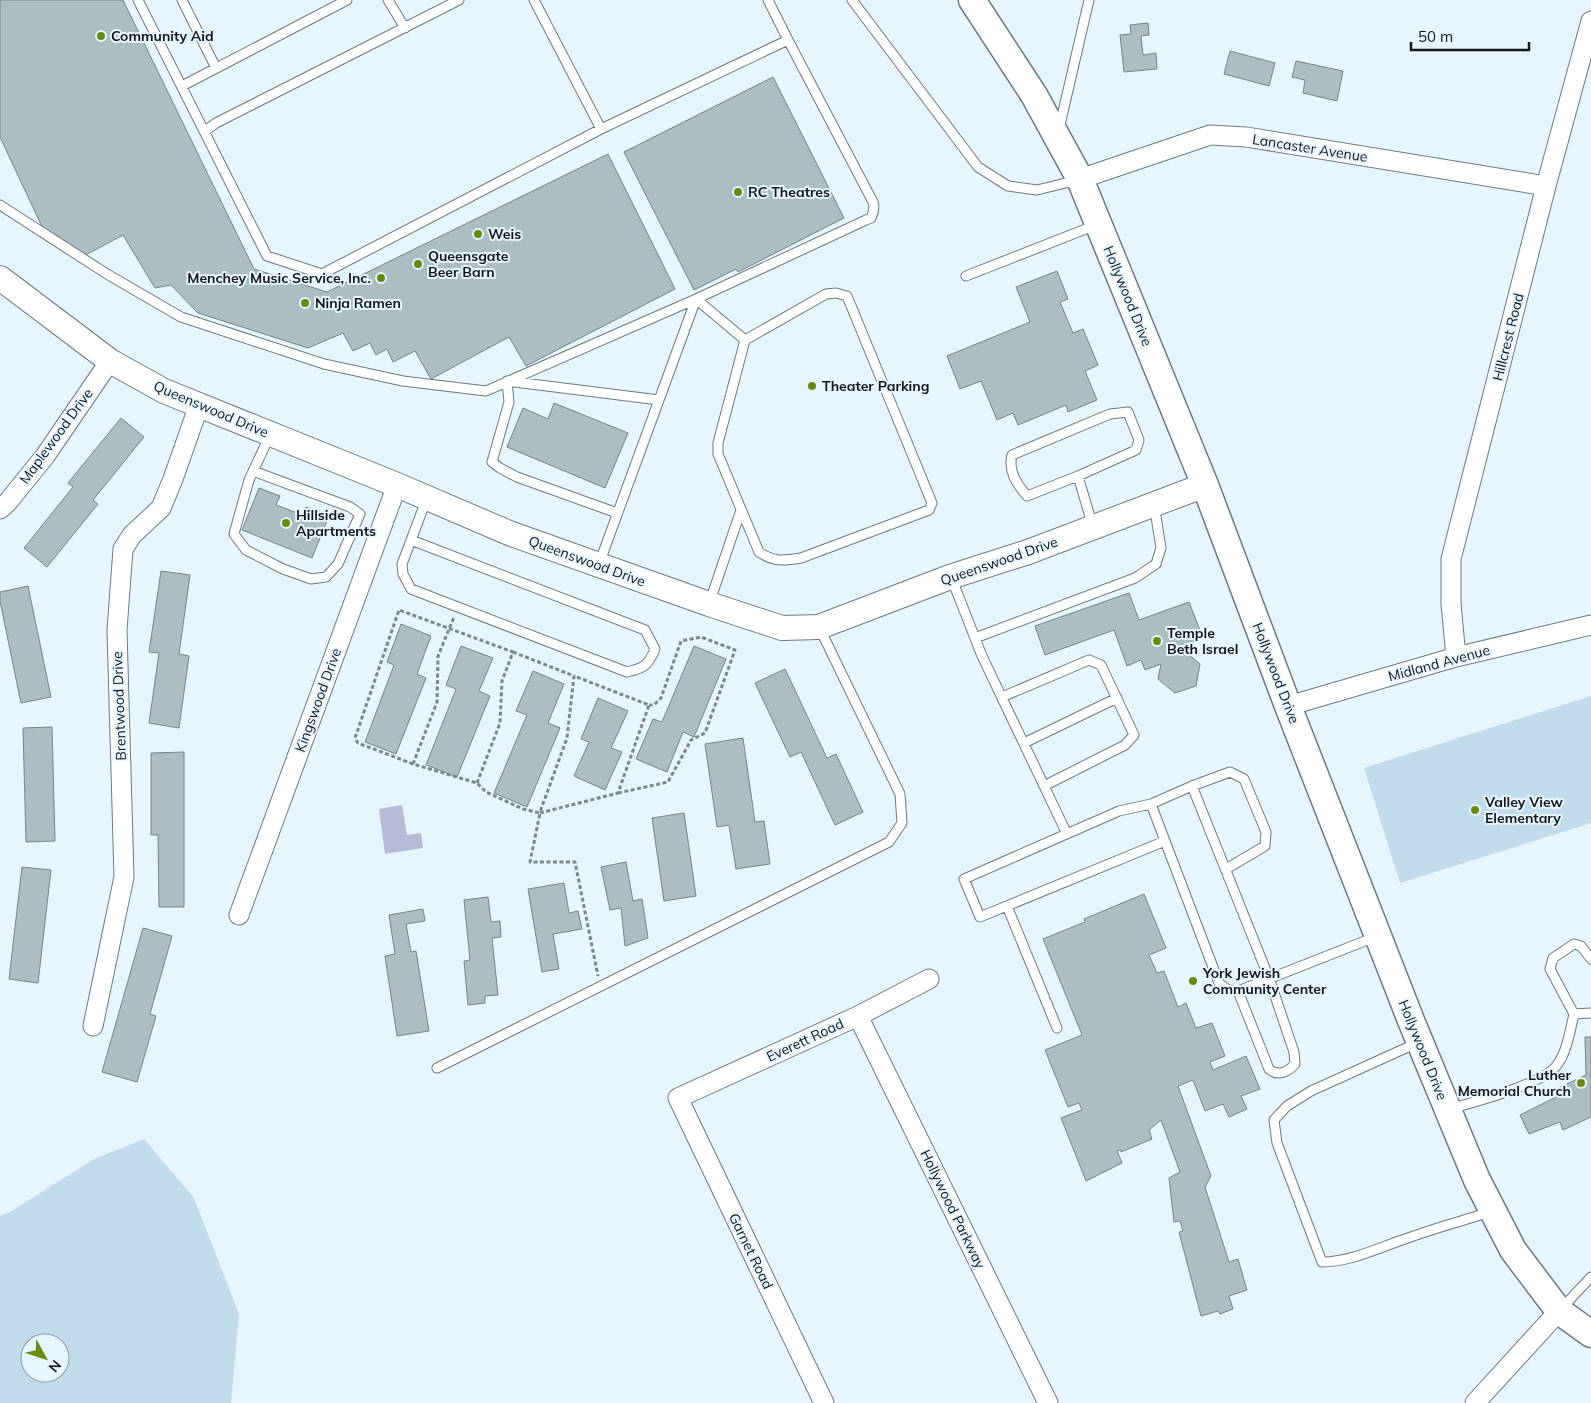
<svg xmlns="http://www.w3.org/2000/svg" width="1591" height="1403" font-family="Mulish,sans-serif">
<style>
.green{fill:#c2dceb;fill-rule:evenodd}
.water{fill:#b6bbd7}
.building{fill:#adbec2;stroke:#748488}
.lines{fill:none;stroke-linecap:round;stroke-linejoin:round}
.service-casing{stroke:#6c7981;stroke-width:11}
.minor-casing{stroke:#6c7981;stroke-width:21}
.tertiary-casing{stroke:#6c7981;stroke-width:26}
.secondary-casing{stroke:#6c7981;stroke-width:29}
.path{stroke:#7d878d;stroke-width:3;stroke-dasharray:4 2.5;stroke-linecap:butt}
.service{stroke:#fff;stroke-width:9}
.minor{stroke:#fff;stroke-width:19}
.tertiary{stroke:#fff;stroke-width:24}
.secondary{stroke:#fff;stroke-width:26}
.poi-dot{fill:#698b0d;stroke:#e6f5fe;stroke-width:2}
.labels{text-anchor:middle;stroke-width:4;stroke-linejoin:round;paint-order:stroke}
.poi-label{font-size:14px;font-weight:bold;fill:#12171a;stroke:#e6f5fe;text-anchor:start}
.street-label{font-size:14px;fill:#12171a;stroke:#e6f5fe}
</style>
<rect width="100%" height="100%" fill="#e6f5fe"/>
<path class="green" d="M1591 696V823L1400 883 1364 768Z
M144 1139 194 1198 239 1314 231 1403H0V1216L10 1212 94 1159ZM30 1343H60V1373H30Z"/>
<path class="water" d="M402 805 407 835 421 833 423 848 385 854 379 809Z"/>
<path class="building" d="M0 0H123L254 269 327 292 608 154 675 289 526 366 509 337 431 379 415 351 393 362 387 349 376 355 370 343 353 351 343 333 308 348 198 313 171 285 155 288 123 235 82 257 44 231 0 137Z
M1148 23 1149 35 1141 36 1143 55 1156 53 1157 69 1124 72 1120 35 1131 34 1130 25Z
M1230 51 1275 63 1269 86 1224 74Z
M1296 61 1343 71 1337 101 1303 93 1305 80 1292 77Z
M773 77 844 218 738 272 736 269 694 290 624 152Z
M1057 271 1068 299 1060 302 1073 333 1083 329 1098 365 1085 371 1097 400 1068 412 1066 405 1018 425 1013 413 997 420 981 381 960 389 947 356 1030 322 1016 287Z
M554 403 628 433 605 488 507 447 523 408 548 419Z
M121 418 144 437 93 500 98 504 47 567 24 548 73 487 68 483Z
M259 488 280 496 276 505 303 515 306 507 329 516 312 558 242 530Z
M161 571 190 575 179 654 189 656 179 728 149 723 159 653 149 652Z
M28 586 51 697 21 703 0 601V592Z
M1129 593 1139 620 1189 602 1203 638 1189 644 1187 653 1200 664 1196 686 1175 693 1158 679 1161 664 1145 670 1141 660 1127 666 1114 630 1045 655 1035 626Z
M401 624 431 636 417 674 426 678 396 754 365 742 394 665 387 662Z
M461 646 493 658 479 691 490 696 457 777 426 765 456 689 446 685Z
M694 646 726 659 694 737 683 732 667 772 636 759 653 719 662 722Z
M785 669 827 758 836 754 863 812 835 825 801 752 790 757 755 683Z
M533 671 564 684 548 723 560 728 527 807 494 793 527 715 516 711Z
M598 698 628 711 611 748 622 752 605 790 574 776 589 742 581 739Z
M52 727 55 841 26 842 23 728Z
M743 738 755 822 764 821 770 864 736 869 729 825 717 827 705 744Z
M184 752V907H159L158 835H151V753Z
M684 813 696 896 664 901 652 818Z
M626 862 633 901 642 899 648 938 625 946 621 908 610 910 601 867Z
M22 867 51 870 38 983 9 979Z
M564 883 569 913 578 911 582 929 553 934 559 969 542 972 528 889Z
M1144 894 1166 948 1149 955 1157 973 1164 971 1178 1007 1186 1003 1196 1028 1212 1023 1225 1056 1210 1062 1213 1070 1246 1056 1260 1089 1241 1096 1247 1109 1229 1117 1223 1104 1205 1111 1193 1080 1178 1086 1211 1176 1205 1187 1229 1262 1238 1259 1247 1290 1229 1296 1233 1309 1220 1314 1218 1311 1201 1316 1179 1232 1183 1231 1180 1221 1174 1222 1169 1178 1180 1172 1161 1120 1149 1130 1152 1139 1121 1152V1150L1117 1151 1122 1163 1086 1181 1061 1118 1082 1110 1079 1103 1068 1107 1045 1050 1082 1035 1043 939 1085 922 1084 919Z
M488 897 491 922 500 921 501 937 492 938 498 995 485 996V1003L468 1005 464 961 470 960 464 900Z
M423 909 425 921 406 924 411 952 416 951 429 1031 397 1036 385 956 395 954 389 915Z
M143 928 172 936 150 1014 156 1016 137 1082 102 1072Z
M1585 1037H1591V1117L1563 1130 1560 1122 1529 1134 1520 1115 1558 1096 1554 1090 1586 1075Z"/>
<g class="lines">
<defs>
<path id="service" d="M138 0 267 256 322 274 601 129 788 40 768 0
M182 0 216 68
M388 0 405 28
M534 0 601 129
M852 0 978 167 1008 186 1037 190 1078 180
M182 86 347 0
M1059 129 1089 0
M205 131 216 123 459 0
M0 205 107 274 181 317 324 364 403 381 486 391 696 299 745 340
M966 276 1096 225
M836 293 847 296 932 503 929 510 801 558C783 561 774 562 759 552L718 454V443L745 340 826 294Z
M253 471 350 507 360 514 338 564 326 577 311 579 283 569 246 550 234 534 249 480 270 435
M1078 476 1027 496C1016 483 1008 471 1012 455L1110 414 1128 412 1139 440 1136 450 1078 476 1093 527
M617 513 517 477 500 468 492 462 509 402 507 381 659 400
M411 540 645 630 655 649C648 666 644 668 627 672L411 589 403 574 402 564 427 498
M599 564 696 299 866 220 871 218C874 212 875 208 873 202L788 40
M951 577 982 656 1067 834
M709 604 741 510
M975 638 1135 578 1156 564 1161 548 1154 504
M1002 697 1089 660 1101 665 1134 735 1125 745 1044 786
M1024 743 1117 698
M1192 786 1230 772 1244 779 1266 832 1265 846 1226 869
M1151 804 1119 811 964 879 980 917 1165 841
M1007 906 1057 1028
M1238 991 1269 1069C1278 1077 1288 1072 1295 1064L1294 1052 1269 978 1192 786 1151 804 1219 983 1228 990 1238 991 1375 937
M1574 1014 1550 969 1553 958 1574 944 1581 946 1591 959
M1417 1043 1311 1091 1287 1106 1274 1120 1277 1143 1322 1262C1351 1262 1380 1247 1408 1238 1435 1228 1462 1221 1490 1212
M437 1068 889 842 902 823 900 794 819 627
M1450 1109C1474 1102 1544 1084 1557 1065 1567 1052 1570 1031 1574 1014L1591 1013
M1560 1310 1591 1277"/>
<path id="minor" d="M1080 179 1210 135 1246 137 1546 186
M0 509 7 503 45 456 110 361
M1456 657 1451 604V559L1546 186 1591 21
M1288 706 1456 657 1591 625
M239 915 397 485
M858 1016 1048 1403
M93 1026 124 877 117 630 123 549 132 535 161 508 173 479 199 405
M824 1403 678 1098 858 1016 929 979
M1475 1403 1559 1311"/>
<path id="tertiary" d="M0 278 110 361 164 391 397 485 509 533 709 604 782 628 819 627 950 577 1028 552 1205 485"/>
<path id="secondary" d="M972 0 1034 95 1080 179 1205 485 1288 706 1412 1023 1477 1180 1513 1250 1559 1311 1591 1334"/>
</defs>
<use href="#service" class="service-casing"/>
<use href="#minor" class="minor-casing"/>
<use href="#tertiary" class="tertiary-casing"/>
<use href="#secondary" class="secondary-casing"/>
<path class="path" d="M513 652 574 676 567 738 540 812
M413 764 437 702 438 656 454 617
M477 783 500 723 502 681 513 652 399 610 355 738 358 743 413 764 477 783 486 792 523 809 540 813 530 862H575L598 976
M618 793 668 782 691 740 705 733 735 650 701 637 681 641 661 698 654 705H649
M540 813 618 793 649 705 574 676"/>
<use href="#service" class="service"/>
<use href="#minor" class="minor"/>
<use href="#tertiary" class="tertiary"/>
<use href="#secondary" class="secondary"/>
</g>
<g class="poi-dot">
<circle cx="101" cy="36" r="5"/>
<circle cx="738" cy="192" r="5"/>
<circle cx="478" cy="234" r="5"/>
<circle cx="418" cy="264" r="5"/>
<circle cx="381" cy="278" r="5"/>
<circle cx="305" cy="303" r="5"/>
<circle cx="812" cy="386" r="5"/>
<circle cx="286" cy="523" r="5"/>
<circle cx="1157" cy="641" r="5"/>
<circle cx="1475" cy="810" r="5"/>
<circle cx="1193" cy="981" r="5"/>
<circle cx="1581" cy="1083" r="5"/>
</g>
<g class="labels">
<g class="poi-label">
<text x="111" y="41">Community Aid</text>
<text x="748" y="197">RC Theatres</text>
<text x="488" y="239">Weis</text>
<text x="428" y="261">Queensgate<tspan x="428" dy="16">Beer Barn</tspan></text>
<text x="371" y="283" text-anchor="end">Menchey Music Service, Inc.</text>
<text x="315" y="308">Ninja Ramen</text>
<text x="822" y="391">Theater Parking</text>
<text x="296" y="520">Hillside<tspan x="296" dy="16">Apartments</tspan></text>
<text x="1167" y="638">Temple<tspan x="1167" dy="16">Beth Israel</tspan></text>
<text x="1485" y="807">Valley View<tspan x="1485" dy="16">Elementary</tspan></text>
<text x="1203" y="978">York Jewish<tspan x="1203" dy="16">Community Center</tspan></text>
<text x="1571" y="1080" text-anchor="end">Luther<tspan x="1571" dy="16">Memorial Church</tspan></text>
</g>
<g class="street-label">
<text transform="translate(1310 148) rotate(9)" y="5">Lancaster Avenue</text>
<text transform="translate(1128 296) rotate(68)" y="5">Hollywood Drive</text>
<text transform="translate(1508 337) rotate(-76)" y="5">Hillcrest Road</text>
<text transform="translate(211 409) rotate(23)" y="5">Queenswood Drive</text>
<text transform="translate(56 436) rotate(-54)" y="5">Maplewood Drive</text>
<text transform="translate(587 561) rotate(20)" y="5">Queenswood Drive</text>
<text transform="translate(999 561) rotate(-19)" y="5">Queenswood Drive</text>
<text transform="translate(1439 663) rotate(-15)" y="5">Midland Avenue</text>
<text transform="translate(1276 673) rotate(69)" y="5">Hollywood Drive</text>
<text transform="translate(318 700) rotate(-70)" y="5">Kingswood Drive</text>
<text transform="translate(119 706) rotate(-92)" y="5">Brentwood Drive</text>
<text transform="translate(805 1040) rotate(-25)" y="5">Everett Road</text>
<text transform="translate(1423 1050) rotate(68)" y="5">Hollywood Drive</text>
<text transform="translate(953 1209) rotate(64)" y="5">Hollywood Parkway</text>
<text transform="translate(751 1251) rotate(64)" y="5">Garnet Road</text>
</g>
</g>
<g transform="translate(45 1358) rotate(130)"><circle r="24" fill="#e6f5fe" stroke="#919ca3"/>
<path d="M0-4L9 19L0 12L-9 19Z" fill="#698b0d"/>
<text y="-8" font-size="14" font-weight="bold" text-anchor="middle" fill="#12171a">N</text>
</g>
<path d="M1411 42v8h118v-8" fill="none" stroke="#12171a" stroke-width="2.5"/>
<text x="1418" y="42" font-size="15" fill="#12171a" stroke="#e6f5fe" stroke-width="4" paint-order="stroke">50 m</text>
</svg>
